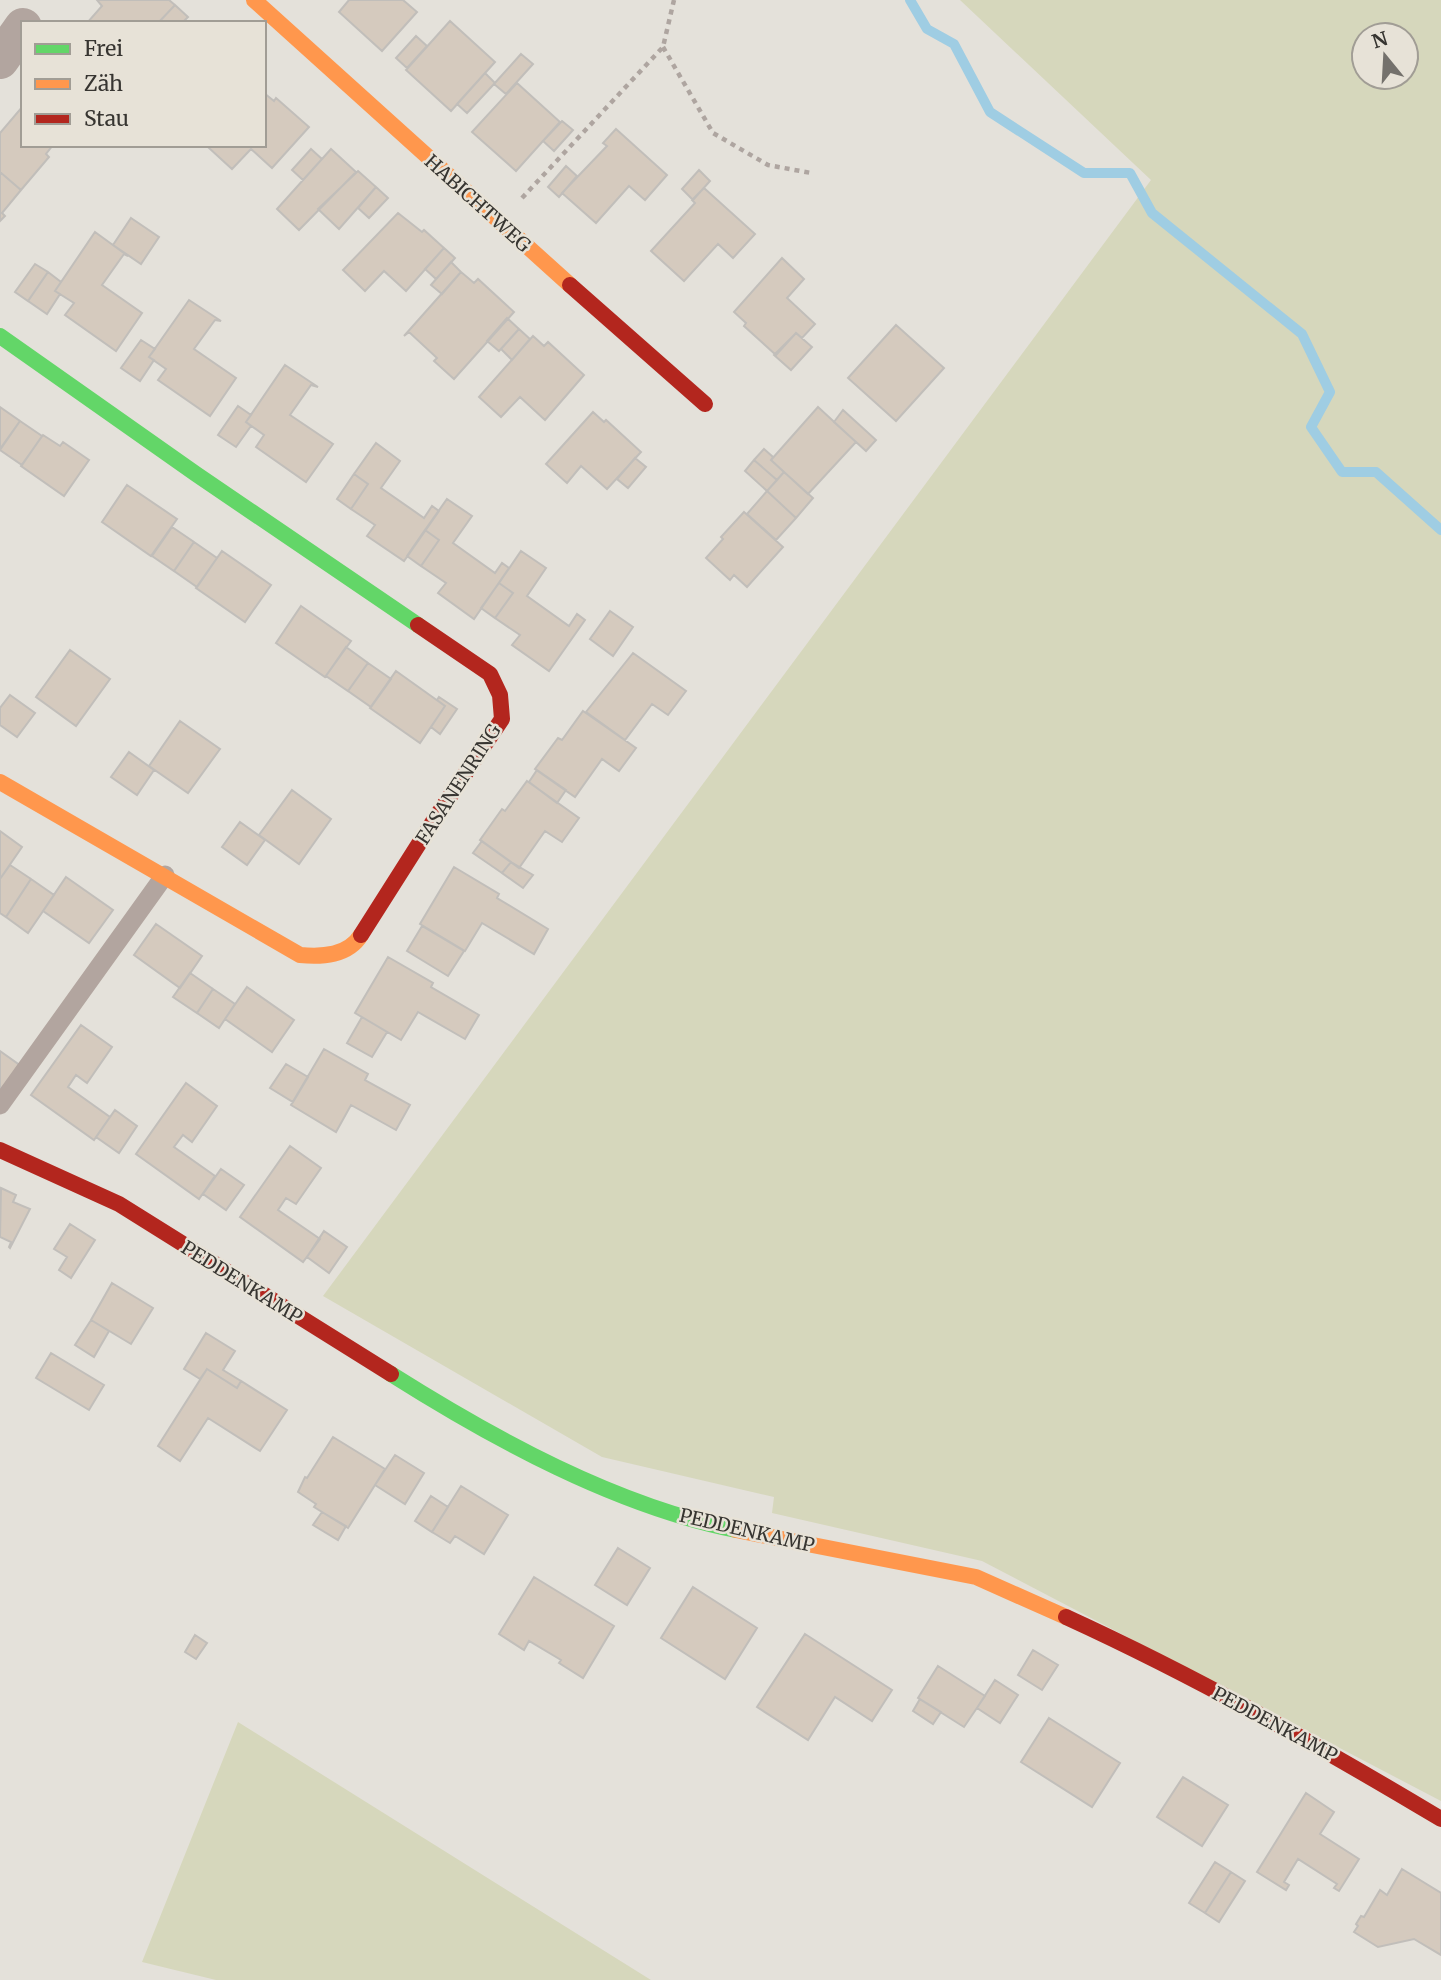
<svg xmlns="http://www.w3.org/2000/svg" width="1441" height="1980" font-family="Merriweather,serif">
<style>
.green{fill:#d6d7bc;fill-rule:evenodd}
.lines{fill:none;stroke-linecap:round;stroke-linejoin:round}
.stream{stroke:#9fcde3;stroke-width:10}
.building{fill:#d5cabe;stroke:#c1beba;stroke-width:2}
.path{stroke:#aea5a0;stroke-width:4.5;stroke-dasharray:5 5;stroke-linecap:butt}
.lane{stroke:#b2a59f;stroke-width:19}
.street{stroke:#b2a59f;stroke-width:38}
.fast{stroke:#63d668;stroke-width:16}
.slow{stroke:#ff974d;stroke-width:16}
.jam{stroke:#b3261e;stroke-width:16}
.labels{text-anchor:middle;stroke-width:5;stroke-linejoin:round;paint-order:stroke}
.street-label{font-size:19px;fill:#373531;stroke:#e7e2d7}
</style>
<rect width="100%" height="100%" fill="#e4e1da"/>
<path class="green" d="M960 0H1441V1801L982 1561 772 1513 774 1497 602 1457 323 1296 1151 180ZM1364 35H1406V77H1364Z
M238 1722 651 1980H216L142 1962Z"/>
<g class="lines">
<path class="stream" d="M910 0 927 29 954 44 990 112 1084 173H1130L1152 213 1302 334 1330 392 1311 427 1342 472H1376L1441 530"/>
</g>
<path class="building" d="M97 0H169L175 5 158 23H87L102 6Z
M349 0H403L417 12 382 51 339 12Z
M175 5 188 17 182 23H158Z
M450 21 495 62 451 111 406 70Z
M416 36 427 46 407 68 396 58Z
M521 54 533 64 506 94 494 84Z
M485 73 495 83 467 113 457 104Z
M517 83 560 122 516 171 472 132Z
M264 93 274 101 276 98 309 127 272 168 251 149 232 169 209 148 212 145H264Z
M23 106V145H53L46 154 49 157 21 190 0 172V133Z
M562 121 573 130 554 151 543 141Z
M616 129 667 175 645 200 629 186 596 223 562 193 607 146 603 143Z
M311 149 322 159 303 180 292 170Z
M331 149 356 172 299 230 277 209Z
M566 166 577 176 559 197 548 187Z
M699 170 710 181 693 200 682 189Z
M358 171 376 187 339 229 318 209Z
M0 172 21 190 2 213 5 216 0 221Z
M376 187 388 198 369 218 358 208Z
M704 188 755 234 733 258 718 244 684 281 651 251 695 203 692 200Z
M398 213 422 232 424 230 444 248 406 291 384 271 365 291 343 270Z
M131 218 159 237 141 264 113 245Z
M95 232 128 256 124 254 102 285 142 313 116 351 65 315 74 303 55 291Z
M444 248 455 258 436 279 425 269Z
M782 258 804 279 787 298 815 324 802 338 796 333 776 355 744 326 746 323 734 312Z
M451 262 461 272 442 294 431 285Z
M35 264 48 272 28 301 15 292Z
M48 272 61 282 55 291 60 294 47 314 28 301Z
M461 272 474 283 478 279 514 312 454 379 434 361 437 358 409 332 404 336Z
M189 300 221 321 215 320 194 349 236 378 210 416 158 380 166 369 149 357Z
M507 318 519 329 499 351 487 341Z
M896 325 944 368 896 421 848 378Z
M519 329 530 339 512 360 501 349Z
M796 333 812 347 791 370 774 355Z
M533 336 544 346 548 342 584 375 545 420 520 397 501 417 479 397Z
M141 340 155 349 149 357 154 360 140 381 121 368Z
M285 365 318 387 311 385 290 415 333 444 306 482 256 447 264 435 246 422Z
M238 406 251 415 246 422 251 426 236 447 218 435Z
M0 407 20 421 0 449Z
M818 407 856 442 808 494 771 460Z
M843 410 876 440 866 451 834 422Z
M593 412 604 422 606 420 641 452 607 489 581 466 567 483 546 464Z
M20 421 42 436 22 465 0 450Z
M43 435 60 446 63 442 89 460 64 496 21 466Z
M376 443 400 461 381 488 424 518 432 506 439 511 404 561 367 536 375 525 351 509 368 484 354 474Z
M764 449 773 457 771 460 784 472 777 480 754 460Z
M635 458 646 467 628 488 617 479Z
M754 460 777 480 767 491 745 471Z
M784 472 813 498 796 518 767 491Z
M354 474 368 484 351 509 337 499Z
M127 485 177 519 151 556 102 522Z
M767 491 796 518 776 540 747 514Z
M447 499 472 516 453 543 495 573 502 563 509 568 474 619 438 593 446 583 421 566 439 540 425 530Z
M744 512 783 547 747 587 734 575 730 580 706 558 723 539 721 537Z
M172 527 194 542 174 571 152 556Z
M425 530 439 540 421 566 407 556Z
M194 542 217 558 197 587 174 571Z
M222 551 271 585 245 622 196 588Z
M521 551 546 568 527 596 569 626 577 614 585 620 549 671 512 645 520 635 495 618 513 593 499 583Z
M499 583 513 593 495 618 481 608Z
M301 606 351 641 325 677 276 643Z
M610 611 633 627 613 656 590 639Z
M346 647 368 663 348 691 326 676Z
M70 650 110 679 76 726 36 697Z
M633 653 686 691 668 715 652 704 625 740 586 712Z
M368 663 391 679 371 707 348 691Z
M396 671 445 706 420 743 370 708Z
M10 695 35 713 17 737 0 725V708Z
M439 697 457 709 440 734 431 727 445 706 437 700Z
M583 711 636 748 619 771 602 759 575 797 535 769 558 738 562 740Z
M180 721 220 749 188 793 149 766Z
M129 752 154 770 137 795 111 777Z
M537 770 566 790 557 803 529 782Z
M527 781 579 818 562 842 545 831 519 868 480 840 502 809 505 811Z
M292 790 331 819 299 864 259 835Z
M240 822 265 840 247 865 222 847Z
M0 831 22 847 0 879Z
M482 841 511 862 502 873 473 853Z
M511 862 533 875 523 888 502 873Z
M10 865 31 879 6 917 0 913V879Z
M454 867 499 894 497 898 548 929 534 954 482 923 465 951 420 924Z
M66 877 113 910 89 943 43 911Z
M31 879 54 895 28 933 6 917Z
M156 924 202 956 180 988 134 955Z
M422 926 464 951 448 976 407 951Z
M388 957 433 983 431 987 479 1015 465 1039 418 1012 401 1040 355 1013Z
M190 973 213 989 197 1013 173 997Z
M247 987 294 1020 272 1052 225 1019Z
M213 989 235 1004 219 1028 197 1013Z
M362 1017 387 1032 372 1057 347 1043Z
M81 1025 112 1047 87 1083 76 1075 68 1087 110 1117 94 1140 31 1095Z
M324 1049 368 1074 365 1080 410 1105 396 1130 351 1105 336 1132 291 1105Z
M0 1051 21 1066 0 1090Z
M286 1064 308 1077 293 1102 270 1088Z
M186 1083 217 1106 192 1142 183 1135 174 1147 215 1176 199 1199 136 1154Z
M115 1110 137 1126 119 1153 96 1137Z
M290 1146 321 1168 296 1204 286 1198 278 1210 320 1239 303 1262 240 1217Z
M221 1169 244 1185 226 1210 203 1194Z
M1 1188 16 1195 13 1202 30 1209 10 1248 9 1247 11 1242 0 1237Z
M70 1224 95 1240 71 1278 59 1270 67 1257 54 1249Z
M324 1231 347 1247 329 1273 307 1257Z
M112 1283 153 1308 131 1344 91 1320Z
M91 1320 109 1331 94 1357 75 1345Z
M206 1333 235 1351 223 1370 241 1381 237 1388 207 1369 200 1379 184 1369Z
M51 1353 104 1385 89 1410 36 1378Z
M207 1369 237 1388 241 1381 287 1410 260 1451 208 1418 180 1461 158 1446Z
M333 1437 385 1469 348 1528 314 1507 316 1504 298 1492 305 1477 307 1478Z
M395 1455 424 1473 405 1504 375 1485Z
M461 1486 508 1515 484 1554 455 1536 450 1543 432 1532Z
M431 1496 448 1507 432 1532 415 1521Z
M322 1512 346 1526 338 1540 313 1525Z
M618 1548 650 1568 627 1605 595 1585Z
M534 1577 614 1626 583 1678 559 1663 561 1660 529 1641 524 1650 499 1634Z
M693 1587 757 1628 725 1679 661 1638Z
M805 1634 892 1690 872 1721 835 1697 808 1740 757 1707Z
M195 1635 207 1643 196 1659 185 1652Z
M1033 1650 1058 1665 1042 1690 1018 1675Z
M938 1666 985 1696 964 1727 918 1698Z
M995 1680 1018 1695 1000 1723 977 1708Z
M920 1699 941 1712 933 1724 913 1711Z
M1049 1718 1120 1763 1092 1807 1021 1762Z
M1183 1777 1228 1805 1202 1846 1157 1817Z
M1306 1793 1334 1812 1320 1834 1359 1859 1339 1891 1334 1888 1337 1884 1298 1859 1284 1882 1289 1885 1286 1890 1257 1872Z
M1215 1862 1231 1872 1205 1913 1189 1903Z
M1402 1869 1441 1893V1955L1414 1939 1378 1947 1354 1932 1358 1926 1356 1924 1361 1916 1364 1917 1380 1890 1387 1895Z
M1231 1872 1245 1881 1219 1922 1205 1913Z"/>
<g class="lines">
<path class="path" d="M663 47 713 133 768 165 811 173
M522 198 663 47 674 0"/>
<path class="lane" d="M0 1105 165 875"/>
<path class="street" d="M0 60 23 27"/>
<path class="fast" d="M0 336 196 474 418 625
M391 1374C494 1439 616 1506 736 1530"/>
<path class="slow" d="M254 0 570 285
M0 782 300 955C322 957 348 956 361 935
M736 1530 976 1577 1066 1617"/>
<path class="jam" d="M570 285 705 404
M361 935 434 820 502 719 500 695 490 674 418 625
M0 1150 119 1204 391 1374
M1066 1617C1195 1676 1319 1746 1441 1819"/>
</g>
<g class="labels">
<g class="street-label">
<text transform="translate(478 203) rotate(42)" y="7">HABICHTWEG</text>
<text transform="translate(458 784) rotate(-57)" y="7">FASANENRING</text>
<text transform="translate(242 1282) rotate(32)" y="7">PEDDENKAMP</text>
<text transform="translate(747 1530) rotate(13)" y="7">PEDDENKAMP</text>
<text transform="translate(1275 1724) rotate(28)" y="7">PEDDENKAMP</text>
</g>
</g>
<rect x="21" y="21" width="245" height="126" fill="#e7e2d7" stroke="#a19d95" stroke-width="2"/>
<rect x="35" y="44" width="35" height="10" fill="#63d668" stroke="#a19d95" stroke-width="2"/>
<text x="84" y="56" font-size="21" fill="#373531">Frei</text>
<rect x="35" y="79" width="35" height="10" fill="#ff974d" stroke="#a19d95" stroke-width="2"/>
<text x="84" y="91" font-size="21" fill="#373531">Zäh</text>
<rect x="35" y="114" width="35" height="10" fill="#b3261e" stroke="#a19d95" stroke-width="2"/>
<text x="84" y="126" font-size="21" fill="#373531">Stau</text>
<g transform="translate(1385 56) rotate(342)"><circle r="33" fill="#e7e2d7" stroke="#a19d95" stroke-width="2"/>
<path d="M0-5L12 26L0 18L-12 26Z" fill="#74716c"/>
<text y="-10" font-size="19" font-weight="bold" text-anchor="middle" fill="#373531">N</text>
</g>
</svg>
